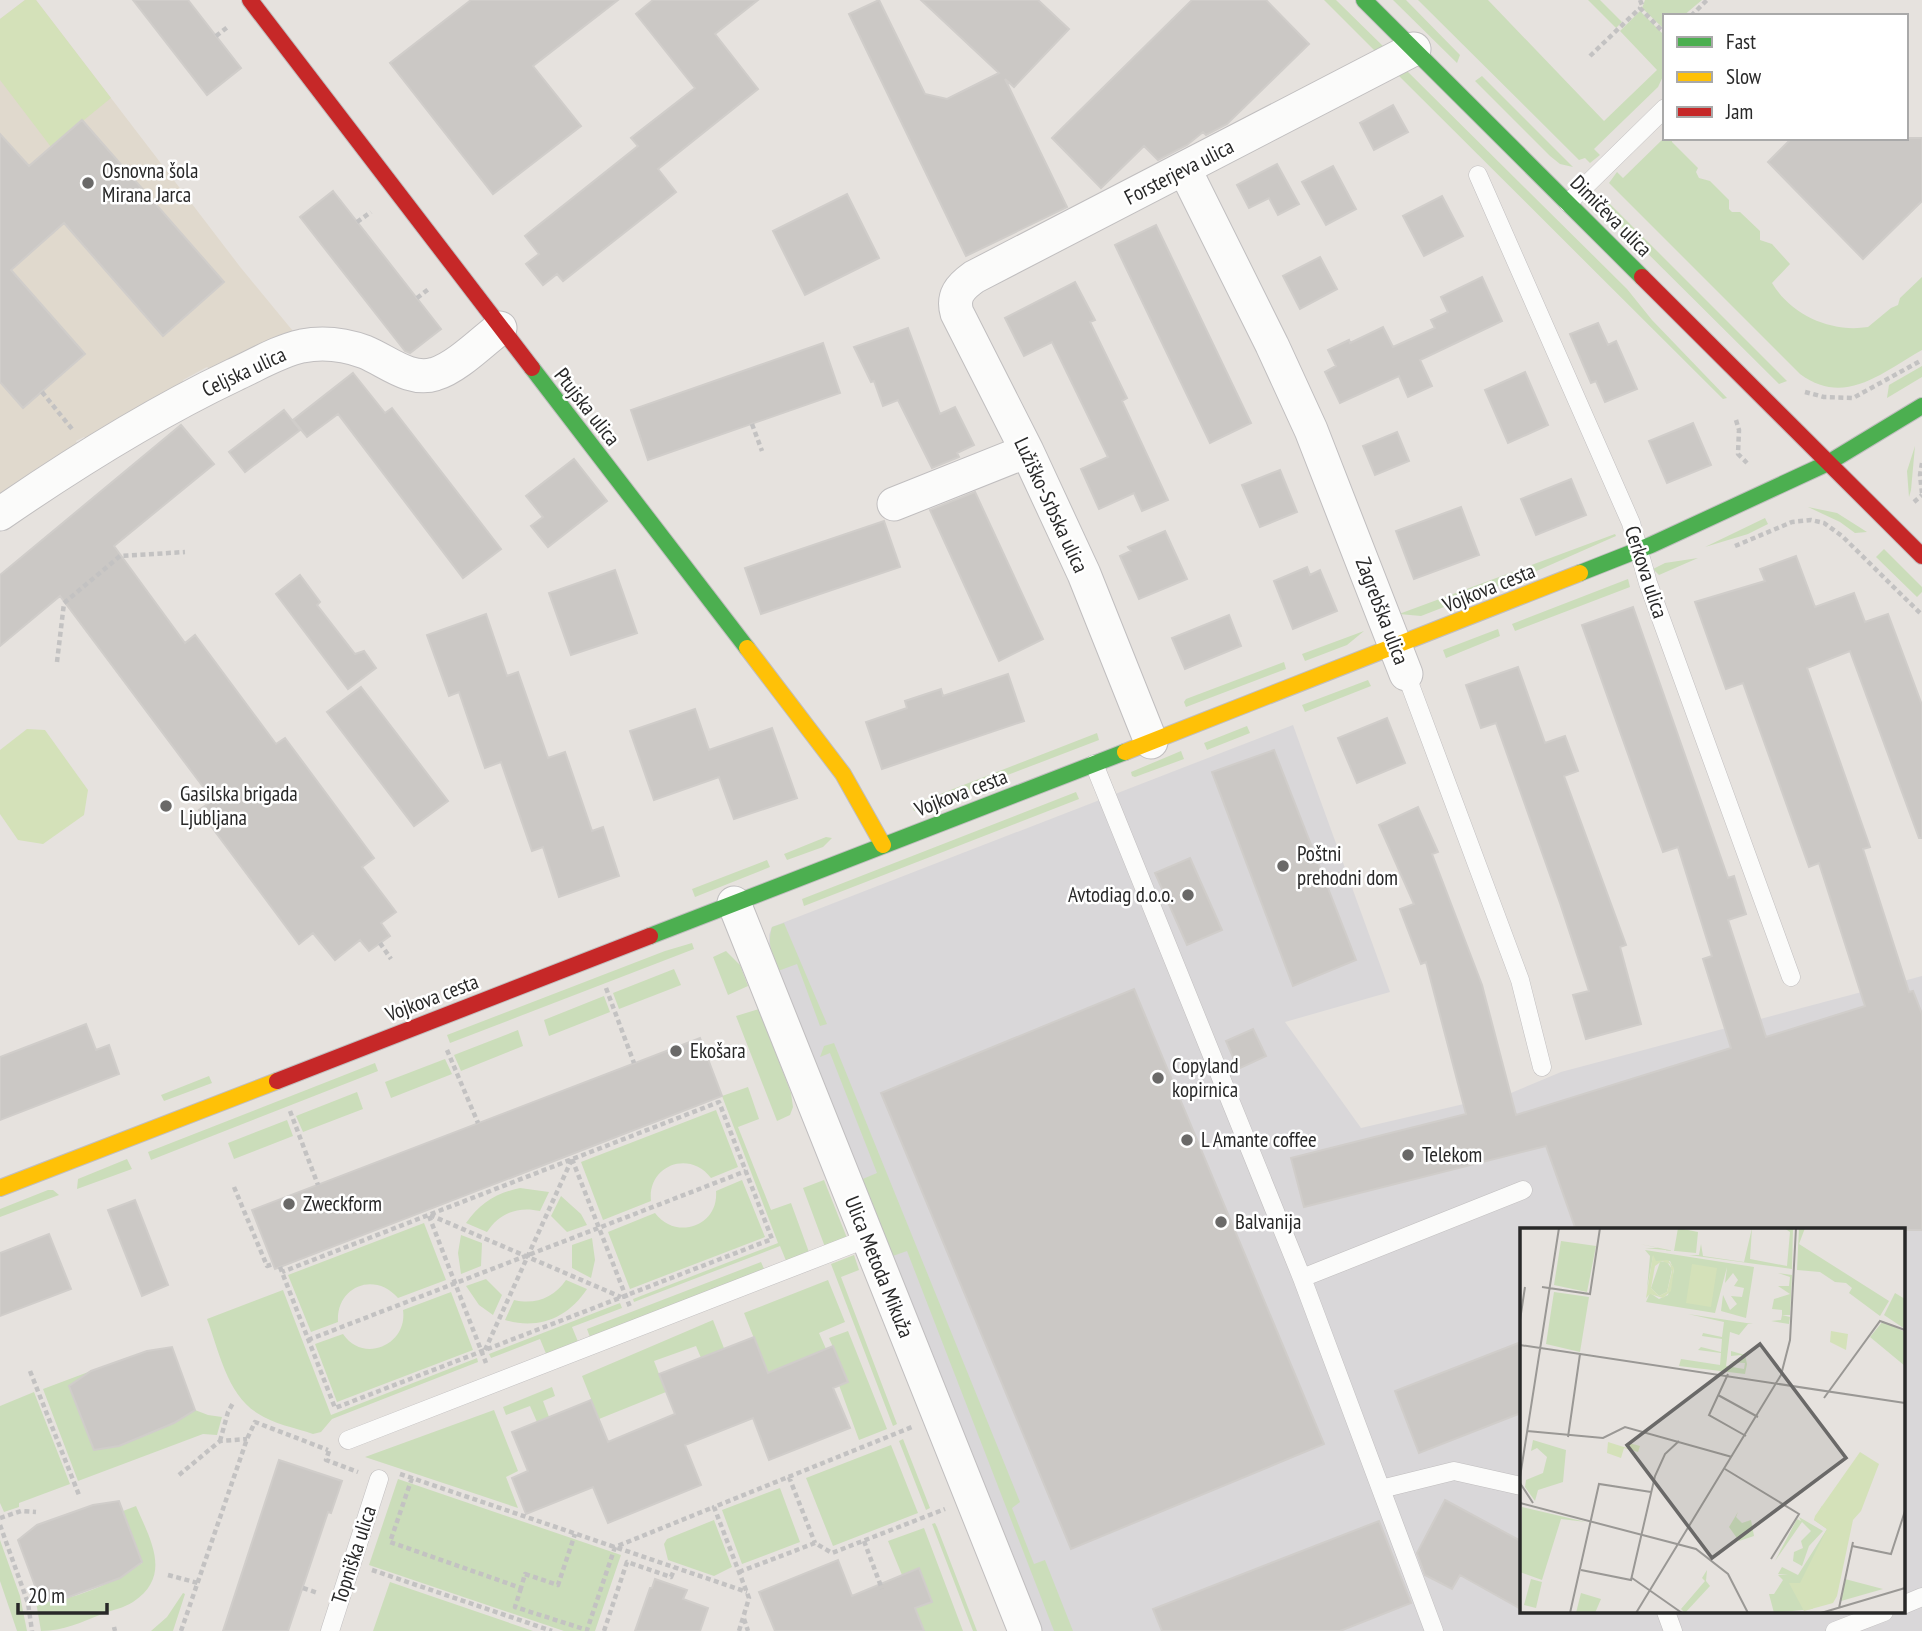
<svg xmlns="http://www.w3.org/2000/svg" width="1922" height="1631" font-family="'PT Sans Narrow',sans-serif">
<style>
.industrial{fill:#d9d7d9;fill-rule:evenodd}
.education{fill:#e0d9cd}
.green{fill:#cbddba}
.pitch{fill:#d4e1b9}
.building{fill:#cbc8c5;stroke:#d0cdca;stroke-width:2}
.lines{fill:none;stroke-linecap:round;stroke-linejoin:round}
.lane-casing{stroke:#c0bebf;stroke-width:19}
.street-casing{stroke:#c0bebf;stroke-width:35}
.fast-casing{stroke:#c0bebf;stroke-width:18}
.slow-casing{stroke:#c0bebf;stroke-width:18}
.jam-casing{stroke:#c0bebf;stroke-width:18}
.path{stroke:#c3c2c2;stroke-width:4.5;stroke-dasharray:5 3.5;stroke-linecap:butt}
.lane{stroke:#fbfbfa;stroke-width:18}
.street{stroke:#fbfbfa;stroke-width:33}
.fast{stroke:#4caf50;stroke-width:16}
.slow{stroke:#ffc107;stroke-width:16}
.jam{stroke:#c62828;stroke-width:16}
.poi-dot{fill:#6a6968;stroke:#fff;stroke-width:2.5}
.labels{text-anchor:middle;stroke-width:5;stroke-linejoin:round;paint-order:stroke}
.poi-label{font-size:21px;fill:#282828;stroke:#fff;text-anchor:start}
.street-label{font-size:21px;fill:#282828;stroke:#fff}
.inset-road{fill:none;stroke:#9a9895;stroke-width:2}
.view{fill:#6a6968;fill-opacity:0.15;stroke:#6a6968;stroke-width:3.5}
.inset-edge{fill:none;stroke:#282828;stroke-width:3.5}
</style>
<rect width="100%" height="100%" fill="#e6e2de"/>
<path class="industrial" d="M1293 725 1390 992 1285 1022 1361 1128 1511 1093 1561 1072 1922 976V1631H1034L769 947V935L772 927ZM1521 1230H1903V1612H1521Z"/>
<path class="education" d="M25 0H36L241 268 297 336 214 372 207 367 183 380 186 387 89 441 84 437 76 441 79 447 0 499V19Z"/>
<path class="green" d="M1324 0H1336L1387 50 1379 55Z
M1393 0H1406L1460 55 1457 63Z
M1418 0H1488L1604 121 1657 70 1620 31 1640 11 1665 36V72L1658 87 1594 149 1600 155 1590 163 1585 158 1579 160Z
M1588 0H1600L1622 22 1616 28Z
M1645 0H1702L1683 16H1665V30L1642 8Z
M1405 69 1627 289 1652 320 1727 398 1723 399 1397 74Z
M1482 76 1573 167 1560 164 1550 156 1475 81Z
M1665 137 1672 138V142L1698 168 1696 172 1699 178 1710 181 1729 200V209L1732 212H1740L1760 231V240L1772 244 1790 264 1772 283C1791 315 1831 333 1868 327L1891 308 1898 305 1900 298 1922 277V350C1881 373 1845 407 1800 374L1609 183 1617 172 1623 178Z
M1605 199 1787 381 1779 384 1611 217Z
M1922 366V377L1887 398 1889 385Z
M1915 446 1911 490 1909 497 1907 471Z
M1808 507 1837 513 1867 532 1855 533 1840 522Z
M1765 518 1768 524 1748 534 1705 547Z
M1615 534 1616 536 1532 573 1421 616 1399 614Z
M1884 549 1922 587V592L1917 597 1876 557Z
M1698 558 1659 575 1653 569 1665 563Z
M1628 579 1630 587 1515 631 1512 624Z
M1498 629 1500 636 1446 658 1443 650Z
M1364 631 1347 645 1305 661 1302 654Z
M1284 662 1286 669 1186 707 1184 702 1186 699Z
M1368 680 1371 686 1305 712 1302 705Z
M1247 726 1250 733 1207 750 1204 743Z
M1097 733 1099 740 914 811 912 805Z
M1181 751 1184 759 1135 777 1132 776 1131 772Z
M1076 792 1079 799 804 906 802 899Z
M826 837 832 838 823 847 787 860 784 854Z
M767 860 770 867 695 897 692 889Z
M784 923 827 1024 820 1026 797 964 778 971C772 955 767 944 772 927Z
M692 943 694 949 450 1043 447 1035 665 951Z
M726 951 740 965 748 986 728 995 713 957Z
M674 969 681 985 619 1009 613 993Z
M604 996 610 1012 549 1036 544 1020Z
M759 1009 791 1093 793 1107 790 1115 777 1121 736 1016Z
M518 1030 523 1046 461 1071 454 1055Z
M834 1043 1020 1502 1012 1508 1034 1564 1045 1560 1073 1631H1054L907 1251 890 1257 858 1181 877 1173 830 1053 820 1057 824 1046Z
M445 1059 452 1074 391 1098 385 1082Z
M375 1063 378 1071 151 1160 148 1152Z
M209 1076 212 1083 164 1101 161 1095Z
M748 1087 759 1119 738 1127 771 1210 791 1203 810 1255 787 1263 780 1246 634 1302 633 1299 778 1243 722 1096Z
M357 1092 363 1109 303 1132 296 1116Z
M716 1110 738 1167 711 1178C689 1149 647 1166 651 1201L603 1220 581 1162Z
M287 1120 293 1136 234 1159 228 1143Z
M127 1159 132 1169 77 1189 78 1179Z
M742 1180 765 1237 630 1289 608 1232 655 1213C676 1241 719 1226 716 1191Z
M824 1180 847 1238 825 1247 803 1188Z
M520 1188 549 1192 540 1211C518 1206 499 1213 487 1232L466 1223C480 1203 496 1193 520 1188Z
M48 1190H53L59 1195 0 1217V1209Z
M561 1196 581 1214 587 1225 567 1232 551 1216Z
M424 1223 446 1280 398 1298C375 1271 336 1286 338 1322L311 1332 288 1275Z
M461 1235 482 1243 481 1266 461 1274 458 1253Z
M592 1238 595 1260 591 1278 572 1268V1245Z
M854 1255 859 1270 841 1277 897 1424 893 1426 831 1264Z
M761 1262 765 1271 591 1340 587 1329Z
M486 1279 502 1295 493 1315 479 1305 466 1286Z
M566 1280 587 1289C568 1318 538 1330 505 1320L514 1300C535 1305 554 1298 566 1280Z
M828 1280 845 1322 819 1333 826 1349 806 1357 808 1363 770 1379 744 1313Z
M283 1290 331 1415 477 1358 478 1362 332 1419 321 1432 313 1434C296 1428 273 1424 257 1413 227 1394 219 1351 207 1319Z
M451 1292 473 1350 337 1402 315 1344 343 1334C363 1364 408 1345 403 1310Z
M620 1303 622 1308 572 1327 579 1344 547 1356 540 1339 491 1358 489 1354Z
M713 1320 727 1356 704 1365 696 1346 654 1361 666 1392 599 1419 582 1376Z
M848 1331 887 1429 859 1440 839 1385 848 1381 829 1338Z
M91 1371 69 1386 94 1450C130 1444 164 1430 195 1410L208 1415 222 1417 217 1435 203 1434 78 1481 43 1389Z
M552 1387 555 1396 543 1401 549 1417 537 1422 530 1406 506 1415 503 1407Z
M34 1392 70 1484 19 1503V1507L4 1512 0 1503V1406Z
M494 1410 518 1471 506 1477 518 1508 365 1457Z
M903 1439 930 1508 926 1510 899 1441Z
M891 1445 918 1513 833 1546 806 1478Z
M398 1479 621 1555 595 1631H564L369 1565Z
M780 1488 800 1542 742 1564 722 1510Z
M136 1506C150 1539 173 1576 133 1602 124 1608 112 1610 102 1614 82 1622 63 1631 41 1631L36 1602C73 1602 112 1583 142 1563L123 1511Z
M714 1520 732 1567 714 1576 668 1560 664 1544 667 1539Z
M935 1523 937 1527 977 1631H973L932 1524Z
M924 1528 963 1631H924L915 1608 932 1601 919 1569 902 1575 888 1541Z
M0 1540 20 1596 27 1631H17L0 1581Z
M390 1582 533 1631H373Z
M183 1593 185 1594 173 1631H151L167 1617Z"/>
<path class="pitch" d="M25 0H36L111 98 51 147 0 80V19Z
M27 729 45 730 88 790 84 815 43 844 18 840 0 814V750Z"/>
<path class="building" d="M133 0H188L241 68 207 95Z
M471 0H618L533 66 581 126 493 194 390 63Z
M653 0H758L715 34 758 89 658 169 676 192 563 281 557 274 543 285 526 264 539 254 525 236 638 146 631 138 695 88 636 14Z
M879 0 925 94 947 99 999 73 921 0H1038L1069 29 1014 87 1005 79 1067 207 966 256 849 14Z
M1192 0H1266L1309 44 1227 124 1206 135 1203 132 1187 145 1158 160 1144 146 1101 188 1052 138Z
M1393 105 1408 132 1374 150 1360 123Z
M82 120 224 282 163 336 64 223 11 270 85 354 23 408 0 382V134L29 166Z
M1792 138H1922V201L1863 259 1768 162Z
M1277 164 1299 204 1278 215 1269 198 1249 208 1237 185Z
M1333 166 1356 209 1326 225 1302 182Z
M333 191 441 329 410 353 405 351 300 217Z
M847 194 879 258 805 295 773 231Z
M1442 196 1463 236 1424 256 1403 216Z
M1156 225 1251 423 1210 443 1115 245Z
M1320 257 1337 289 1300 309 1283 276Z
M1482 277 1502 321 1420 360 1432 386 1408 397 1399 376 1340 403 1325 372 1336 366 1328 350 1349 340 1350 343 1383 327 1393 347 1435 328 1431 320 1448 312 1441 297Z
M1075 282 1095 320 1090 322 1127 398 1122 401 1168 500 1142 511 1134 493 1099 509 1081 469 1108 457 1052 342 1024 356 1005 318Z
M1598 323 1608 345 1616 341 1637 389 1605 402 1596 381 1591 383 1570 334Z
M908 328 940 414 955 407 974 445 957 453 959 457 932 468 898 400 883 406 874 381 871 382 854 347Z
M823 343 840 393 648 460 631 410Z
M1525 372 1548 425 1508 443 1485 390Z
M353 373 385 413 392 408 501 549 463 578 338 414 307 437 293 420Z
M284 410 300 430 245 472 229 452Z
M1693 423 1711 465 1667 483 1649 441Z
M181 425 214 464 114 546 185 643 195 635 276 744 285 738 374 858 362 867 396 912 381 923 390 936 369 951 360 940 335 960 313 933 299 944 199 810 213 800 60 596 0 646V575Z
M1397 432 1409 461 1375 475 1363 446Z
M574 459 607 501 548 547 531 526 543 517 526 496Z
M1280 470 1297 512 1260 527 1242 485Z
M1571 479 1586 515 1536 535 1521 499Z
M975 492 1043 639 999 661 930 510Z
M1461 507 1479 555 1414 579 1396 531Z
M884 521 900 567 761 614 745 568Z
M1165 531 1187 579 1139 599 1120 556 1131 551 1128 547Z
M1796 556 1815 607 1854 593 1865 622 1888 614 1922 705V838H1919L1850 651 1807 668 1870 847 1863 849 1909 992 1913 991 1922 1014V1230H1576L1546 1146 1304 1207 1291 1158 1466 1114 1426 962 1421 964 1400 909 1414 904 1379 825 1418 807 1438 852 1432 854 1482 985 1516 1115 1731 1048 1703 959 1712 956 1678 847 1663 852 1582 625 1633 607 1728 878 1734 876 1746 914 1728 920 1766 1037 1865 1006 1819 863 1809 867 1743 683 1726 689 1695 602 1765 581 1760 569Z
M1307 567 1310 575 1320 570 1337 611 1293 629 1274 581Z
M615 570 637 633 571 655 549 593Z
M300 575 320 602 317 605 355 654 364 651 376 668 348 689 276 594Z
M486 614 507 676 518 672 548 758 565 752 592 831 603 827 619 876 559 897 543 847 532 851 501 762 485 768 459 692 449 696 427 635Z
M1229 615 1241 646 1185 669 1172 638Z
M1518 667 1545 743 1565 736 1578 771 1564 776 1626 945 1620 947 1641 1024 1586 1039 1573 995 1589 991 1560 903 1496 723 1481 728 1466 685Z
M1008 674 1024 721 882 769 866 722 907 708 905 701 941 689 943 696Z
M361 687 448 801 414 826 327 712Z
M695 709 709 750 772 728 797 798 734 819 719 777 654 800 630 731Z
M1387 718 1405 763 1357 783 1338 738Z
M1274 750 1356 960 1293 986 1212 772Z
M1190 858 1222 930 1187 945 1155 873Z
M1134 989 1324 1444 1071 1549 881 1093Z
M86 1024 96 1050 109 1045 119 1074 0 1120V1057Z
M1253 1029 1266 1056 1238 1069 1226 1041Z
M700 1038 722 1096 275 1269 252 1210Z
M135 1200 168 1285 142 1296 108 1210Z
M49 1234 71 1289 0 1316V1253Z
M754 1337 768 1373 833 1346 848 1382 833 1388 850 1428 769 1460 753 1418 685 1445 701 1485 608 1523 593 1487 526 1514 512 1478 528 1471 512 1432 591 1400 608 1442 675 1414 659 1374Z
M1521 1342V1413L1419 1453 1395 1391Z
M172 1347 195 1410 174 1423 119 1446 94 1450 69 1386 91 1371 147 1351Z
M279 1460 342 1481 331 1513 328 1512 288 1631H223Z
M1445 1500 1521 1541V1609L1460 1575 1452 1589 1425 1575 1417 1553Z
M119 1501 142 1562 120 1578 66 1598 41 1602 18 1540 37 1525 93 1505Z
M1379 1521 1411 1603 1340 1631H1162L1153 1609Z
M838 1560 852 1596 919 1568 932 1602 915 1608 924 1631H775L759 1592Z
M655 1579 687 1590 683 1599 708 1608 700 1631H635L650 1588H652Z"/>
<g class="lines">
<defs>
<path id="lane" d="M1478 175 1631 523 1648 583 1791 977
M1568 203 1665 108
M1406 674 1520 980 1542 1067
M1094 764 1302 1278 1434 1631
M1302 1278 1523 1190
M348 1440 868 1238
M1381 1489 1454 1471 1521 1486
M1903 1605 1922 1597
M1666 1612 1673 1631
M330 1631 379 1479
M1835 1631 1884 1612"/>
<path id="street" d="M1185 170 1272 345 1311 430 1406 674
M894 504 1027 451
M0 514C74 463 152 414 234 375 256 365 279 351 302 346 323 342 346 345 365 352 387 361 410 382 435 374 456 368 482 342 500 328
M1151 742 1084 574 1027 451 957 313C952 296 960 287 974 277L1414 49
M734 903 1025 1631"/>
<path id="fast" d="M1364 0 1642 277
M532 368 747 648
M1580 573 1651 545 1828 463 1922 406
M650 936 1125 752"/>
<path id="slow" d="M747 648 843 774 883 845
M1125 752 1580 573
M0 1188 277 1081"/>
<path id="jam" d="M250 0 532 368
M1642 277 1922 556
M277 1081 650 936"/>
</defs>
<use href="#lane" class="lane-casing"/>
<use href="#street" class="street-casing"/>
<use href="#fast" class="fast-casing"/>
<use href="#slow" class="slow-casing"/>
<use href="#jam" class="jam-casing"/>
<path class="path" d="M1640 0 1642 5 1640 8 1665 34
M1691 16 1707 0
M216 36 229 26
M1590 56 1640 8
M357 222 371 212
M417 298 430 288
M42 392 72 429
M1805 392 1824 397 1853 398 1922 360
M1736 420 1739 430 1738 454 1747 463
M752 424 762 451
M1922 463 1920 475 1922 493
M1914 502 1922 495
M1735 546 1792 522 1811 520 1824 523 1842 536 1922 615
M57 662 64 603 120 556 185 552
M380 943 391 959
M606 988 634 1063
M447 1050 478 1123
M290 1111 318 1185
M572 1159 630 1307
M234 1187 267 1266 273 1264
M430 1215 621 1297
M429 1216 486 1363
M280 1267 335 1408 772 1239 719 1102 282 1272
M308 1340 746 1171
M485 1350 572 1159
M30 1371 79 1495
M220 1441 228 1412 233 1403
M329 1451 326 1460 358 1472
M400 1474 747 1592
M179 1475 220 1441 247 1439
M789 1477 815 1543
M412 1478 390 1542 521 1588 525 1574 558 1585 575 1534
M0 1518 21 1511 36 1512
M0 1525 28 1603 32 1631
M864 1541 882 1589
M372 1570 552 1631
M739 1572 815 1543 832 1553 945 1509
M168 1575 198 1583
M303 1588 318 1593
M521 1588 515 1607 587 1630 615 1547 714 1507
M744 1619 748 1631
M114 1627 115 1631
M181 1631 247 1439 255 1422 328 1450
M604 1631 627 1562 671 1577 675 1568
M739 1631 749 1598 714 1507 912 1427"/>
<use href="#lane" class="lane"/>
<use href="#street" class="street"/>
<use href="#fast" class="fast"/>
<use href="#slow" class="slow"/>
<use href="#jam" class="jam"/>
</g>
<g class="poi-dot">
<circle cx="88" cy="183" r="7"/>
<circle cx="166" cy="806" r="7"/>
<circle cx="1283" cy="866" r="7"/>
<circle cx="1188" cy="895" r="7"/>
<circle cx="676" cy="1051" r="7"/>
<circle cx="1158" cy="1078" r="7"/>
<circle cx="1187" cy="1140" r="7"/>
<circle cx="1408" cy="1155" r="7"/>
<circle cx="289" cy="1204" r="7"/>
<circle cx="1221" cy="1222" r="7"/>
</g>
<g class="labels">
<g class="poi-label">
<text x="102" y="178">Osnovna šola<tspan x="102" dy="24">Mirana Jarca</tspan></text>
<text x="180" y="801">Gasilska brigada<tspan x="180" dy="24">Ljubljana</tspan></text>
<text x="1297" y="861">Poštni<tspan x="1297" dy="24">prehodni dom</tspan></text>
<text x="1174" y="902" text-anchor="end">Avtodiag d.o.o.</text>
<text x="690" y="1058">Ekošara</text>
<text x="1172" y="1073">Copyland<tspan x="1172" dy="24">kopirnica</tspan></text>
<text x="1201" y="1147">L Amante coffee</text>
<text x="1422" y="1162">Telekom</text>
<text x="303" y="1211">Zweckform</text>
<text x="1235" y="1229">Balvanija</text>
</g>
<g class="street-label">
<text transform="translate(1179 172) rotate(-27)" y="7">Forsterjeva ulica</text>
<text transform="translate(1611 216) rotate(45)" y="7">Dimičeva ulica</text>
<text transform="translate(244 372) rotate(-25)" y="7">Celjska ulica</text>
<text transform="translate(587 407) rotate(52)" y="7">Ptujska ulica</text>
<text transform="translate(1051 505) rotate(65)" y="7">Lužiško-Srbska ulica</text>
<text transform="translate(1646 572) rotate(72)" y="7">Cerkova ulica</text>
<text transform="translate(1489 588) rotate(-22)" y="7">Vojkova cesta</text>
<text transform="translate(1382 611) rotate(69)" y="7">Zagrebška ulica</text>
<text transform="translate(961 793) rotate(-21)" y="7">Vojkova cesta</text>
<text transform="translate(432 998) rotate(-21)" y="7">Vojkova cesta</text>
<text transform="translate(879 1267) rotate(68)" y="7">Ulica Metoda Mikuža</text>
<text transform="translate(354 1555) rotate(-72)" y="7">Topniška ulica</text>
</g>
</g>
<g transform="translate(1520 1228)">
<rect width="385" height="385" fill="#e6e2de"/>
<path d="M158 0 178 4 176 25 125 20H138L120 16 154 23ZM232 0 230 31 267 38 270 4 264 0 273 1 272 41 169 27H179L181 16 183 28 224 34ZM279 0H285L279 16 369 73 360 88 329 65 332 60 326 55 315 54 300 44 277 42ZM41 13 76 18 67 64 34 57ZM125 22 234 39 226 90 201 83 203 67 210 82 217 76 211 68 222 69 224 60 214 58 218 52 213 45 205 55 207 39 195 85 126 74 130 65 139 71 148 67 154 42 150 33 135 34 133 28 127 61 130 28ZM140 34H147L152 41 147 64 139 68 131 60ZM258 45 272 47 270 87H262L270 89 269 96 251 93 261 92 262 87V82L252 81 254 71 270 66 258 58H269L270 49ZM34 64 69 69 60 124 26 116ZM375 65 385 71V101L364 87ZM168 86 233 96H228L219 107 210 104 206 138 224 141 225 135 209 134 221 133V127L211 128V123L225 127 227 136 225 146 159 138 161 131 200 137 201 125 178 122 181 119 201 124 202 111 182 108 183 105 202 109 204 94ZM363 93 385 104V138L350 109ZM13 212 46 222 43 254 18 262 15 273 5 259 6 252 23 245 27 229 17 220 11 223ZM302 278 314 288 310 366 292 381 254 385 249 366H254L263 352 258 347 268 346H258L262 339 278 347 307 301 294 292ZM2 279 66 294 41 291 22 352 0 344ZM218 284 216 289 222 295 231 292 234 308 219 313 209 299ZM279 289 303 303 289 318 282 338 273 333 274 324 283 320 281 313 291 303 282 294 255 333 277 291 281 293ZM187 342 186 353 190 358 165 385 161 381 185 353 182 350ZM11 351 22 354 16 380 4 377ZM325 351 363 361 321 373ZM61 365 81 371 75 385H56Z" fill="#cbddba"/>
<path d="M133 27 136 33 148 32 154 40 151 63 143 70 130 66 126 70ZM142 33 150 36 152 43 147 64 139 68 131 60 135 38ZM172 36 197 40 191 79 166 75ZM311 103 328 106 326 122 310 114ZM88 214 107 220 109 215 120 218 118 224 104 220 101 230 87 225ZM340 224 359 236 341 283 333 292 317 368 313 375 284 383 269 355H280L307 301 294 292 295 288Z" fill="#d4e1b9" fill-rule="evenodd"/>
<path class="inset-road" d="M22 59 70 66 80 0M0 92 5 59M0 117 385 175M208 146 189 187 226 208M198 167 238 189M304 170 360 93 385 102M7 203 83 210 105 199 212 229M48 209 60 126M205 241 279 286 251 331M0 249 39 0M0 255 13 275M0 275 176 321 208 346 228 385M332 318 371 326 385 283M61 342 111 352 135 248 145 226 159 213M112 350 162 385M319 380 333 314M50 385 79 256 131 264M116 385 261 147 270 112 276 0M301 385 385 360"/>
<path class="view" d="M240 116 326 230 192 330 107 217Z"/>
<rect width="385" height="385" class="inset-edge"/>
</g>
<rect x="1663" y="14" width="245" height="126" fill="#ffffff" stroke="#a9a9a9" stroke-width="2"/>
<rect x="1677" y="37" width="35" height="10" fill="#4caf50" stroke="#a9a9a9" stroke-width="2"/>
<text x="1726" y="49" font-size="21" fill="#282828">Fast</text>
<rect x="1677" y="72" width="35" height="10" fill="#ffc107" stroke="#a9a9a9" stroke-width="2"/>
<text x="1726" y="84" font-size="21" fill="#282828">Slow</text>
<rect x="1677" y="107" width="35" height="10" fill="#c62828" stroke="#a9a9a9" stroke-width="2"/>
<text x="1726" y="119" font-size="21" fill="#282828">Jam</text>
<path d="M18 1603v10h89v-10" fill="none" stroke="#282828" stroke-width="3.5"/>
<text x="28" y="1603" font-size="21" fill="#282828" stroke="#ffffff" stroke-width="5" paint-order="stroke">20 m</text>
</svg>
